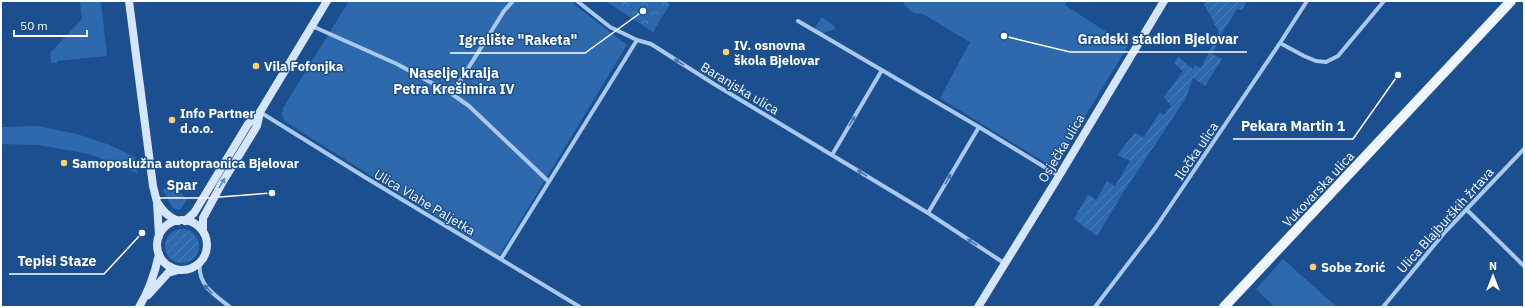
<svg xmlns="http://www.w3.org/2000/svg" width="1525" height="308" font-family="'IBM Plex Sans',sans-serif">
<style>
.grass{fill:#2e69ad}
.park{fill:url(#park-crowns)}
.garden{fill:url(#garden-furrows)}
.lines{fill:none;stroke-linecap:round;stroke-linejoin:round}
.street{stroke:#a9c9ee;stroke-width:4}
.secondary{stroke:#d6e6fa;stroke-width:8}
.primary{stroke:#f0f6ff;stroke-width:10}
.oneway{fill:#4674ac}
.oneway2{fill:#668bba}
.poi-dot{fill:#ffd166;stroke:#1b4f8f;stroke-width:1.5}
.labels{text-anchor:middle;stroke-width:3;stroke-linejoin:round;paint-order:stroke}
.poi-label{font-size:13px;font-weight:bold;fill:#fff;stroke:#1b4f8f;text-anchor:start}
.street-label{font-size:13px;fill:#fff;stroke:#1b4f8f}
.neighbourhood-label{font-size:14px;font-weight:bold;fill:#fff;stroke:#1b4f8f}
.leader{fill:none;stroke:#fff;stroke-width:1.5}
.callout-dot{fill:#fff;stroke:#1b4f8f;stroke-width:1.5}
.callout-label{font-size:14px;text-anchor:middle;font-weight:bold;fill:#fff;stroke:#1b4f8f;stroke-width:3;stroke-linejoin:round;paint-order:stroke}
</style>
<defs>
<pattern id="park-crowns" width="20" height="18" patternUnits="userSpaceOnUse"><rect width="20" height="18" fill="#2e69ad"/><path d="M2 6a3 3 0 1 1 6 0M12 15a3 3 0 1 1 6 0" fill="none" stroke="#4d80b9"/></pattern>
<pattern id="garden-furrows" width="10" height="10" patternUnits="userSpaceOnUse"><rect width="10" height="10" fill="#2e69ad"/><path d="M-1 1l2-2M0 10L10 0M9 11l2-2" fill="none" stroke="#4d80b9"/></pattern>
</defs>
<rect width="100%" height="100%" fill="#1b4f8f"/>
<path class="grass" d="M80 1H101L107 56 57 61V63H51L50 53 82 19Z
M349 1H572L575 5 627 45 499 256 284 121 282 114 283 108Z
M901 1H1067L1065 5 1128 46 1055 166 1049 165 940 98 970 42 921 13C910 16 908 6 901 1Z
M822 17 834 26 836 29 820 34 813 30Z
M38 126 77 134 107 144 135 157 137 173 89 154 38 145 1 144V127Z
M170 184 187 199 181 209 178 210 173 208 171 205 163 190Z
M1283 259 1337 307H1275L1256 289Z"/>
<path class="park" d="M605 1H665L670 4 653 32Z"/>
<path class="garden" d="M1207 1H1247L1242 10 1237 9 1222 33 1212 54 1222 59 1205 86 1193 78 1186 98 1121 196 1097 236 1074 219 1088 194 1096 200 1107 181 1115 186 1130 161 1117 155 1135 133 1144 137 1160 112 1164 115 1171 106 1164 97 1183 71 1174 63 1178 57 1193 69 1195 65 1201 68 1219 32 1204 4Z
M165 246a17 17 0 1 1 34 0a17 17 0 1 1-34 0Z"/>
<g class="lines">
<path class="street" d="M577 1 610 27 637 40 651 44 714 84 928 213 1004 263
M798 21 979 127 1059 176
M312 26 397 64 452 94 469 106 548 181
M1280 43 1304 56 1316 61 1326 62 1338 56 1384 1
M452 94 504 11 513 1
M260 112 363 176 580 307
M832 155 882 70
M1467 210 1524 266
M928 213 979 127
M501 259 637 40
M200 263C197 285 215 295 230 307
M1095 307 1156 227 1280 43 1307 1
M1383 307 1445 232 1524 149"/>
<path class="secondary" d="M129 1 153 186 157 202 159 236
M157 202C163 211 168 217 178 221
M157 245a25 25 0 1 1 50 0a25 25 0 1 1-50 0Z
M185 221 194 213 248 124 260 112 327 1
M203 231V218L222 183 257 126 260 112
M148 295 168 273 178 270
M139 307C149 291 155 273 159 254
M978 307 1059 176 1164 1"/>
<path class="primary" d="M1224 307 1511 1"/>
</g>
<defs><path id="oneway-solid" d="M-6-.8H1V-3.2L6.5 0L1 3.2V.8H-6Z"/></defs>
<g class="oneway">
<use href="#oneway-solid" transform="translate(679 62) rotate(-148)"/>
<use href="#oneway-solid" transform="translate(852 121) rotate(-59)"/>
<use href="#oneway-solid" transform="translate(862 173) rotate(-149)"/>
<use href="#oneway-solid" transform="translate(948 179) rotate(-60)"/>
<use href="#oneway-solid" transform="translate(972 242) rotate(-147)"/>
<use href="#oneway-solid" transform="translate(208 289) rotate(-132)"/>
</g>
<use class="oneway2" href="#oneway-solid" transform="translate(222 183) rotate(-59)"/>
<g class="poi-dot">
<circle cx="726" cy="52" r="4"/>
<circle cx="256" cy="66" r="4"/>
<circle cx="172" cy="120" r="4"/>
<circle cx="64" cy="163" r="4"/>
<circle cx="1313" cy="267" r="4"/>
</g>
<g class="labels">
<g class="poi-label">
<text x="734" y="50">IV. osnovna<tspan x="734" dy="15">škola Bjelovar</tspan></text>
<text x="264" y="71">Vila Fofonjka</text>
<text x="180" y="118">Info Partner<tspan x="180" dy="15">d.o.o.</tspan></text>
<text x="72" y="168">Samoposlužna autopraonica Bjelovar</text>
<text x="1321" y="272">Sobe Zorić</text>
</g>
<g class="street-label">
<text transform="translate(740 88) rotate(31)" y="5">Baranjska ulica</text>
<text transform="translate(1061 148) rotate(-59)" y="5">Osječka ulica</text>
<text transform="translate(1196 151) rotate(-56)" y="5">Iločka ulica</text>
<text transform="translate(1318 189) rotate(-47)" y="5">Vukovarska ulica</text>
<text transform="translate(425 202) rotate(31)" y="5">Ulica Vlahe Paljetka</text>
<text transform="translate(1445 220) rotate(-48)" y="5">Ulica Blajburških žrtava</text>
</g>
<g class="neighbourhood-label">
<text x="454" y="78">Naselje kralja<tspan x="454" dy="16">Petra Krešimira IV</tspan></text>
</g>
</g>
<path class="leader" d="M1004 36L1070 52H1247M643 11L585 53H450M1398 75L1353 139H1233M272 193L206 198H159M142 233L104 274H9"/>
<g class="callout-dot">
<circle cx="1004" cy="36" r="4"/>
<circle cx="643" cy="11" r="4"/>
<circle cx="1398" cy="75" r="4"/>
<circle cx="272" cy="193" r="4"/>
<circle cx="142" cy="233" r="4"/>
</g>
<g class="callout-label">
<text x="1158" y="44">Gradski stadion Bjelovar</text>
<text x="518" y="45">Igralište "Raketa"</text>
<text x="1293" y="131">Pekara Martin 1</text>
<text x="182" y="190">Spar</text>
<text x="57" y="266">Tepisi Staze</text>
</g>
<rect width="1525" height="308" fill="none" stroke="#ffffff" stroke-width="4"/>
<g transform="translate(1493 276)" stroke="#1b4f8f" stroke-width="3" paint-order="stroke">
<path d="M0-3L7 15L0 10L-7 15Z" fill="#ffffff"/>
<text y="-6" font-size="11" font-weight="bold" text-anchor="middle" fill="#ffffff">N</text>
</g>
<path d="M14 30v6h73v-6" fill="none" stroke="#ffffff" stroke-width="2"/>
<text x="20" y="30" font-size="12" fill="#ffffff" stroke="#1b4f8f" stroke-width="3" paint-order="stroke">50 m</text>
</svg>
